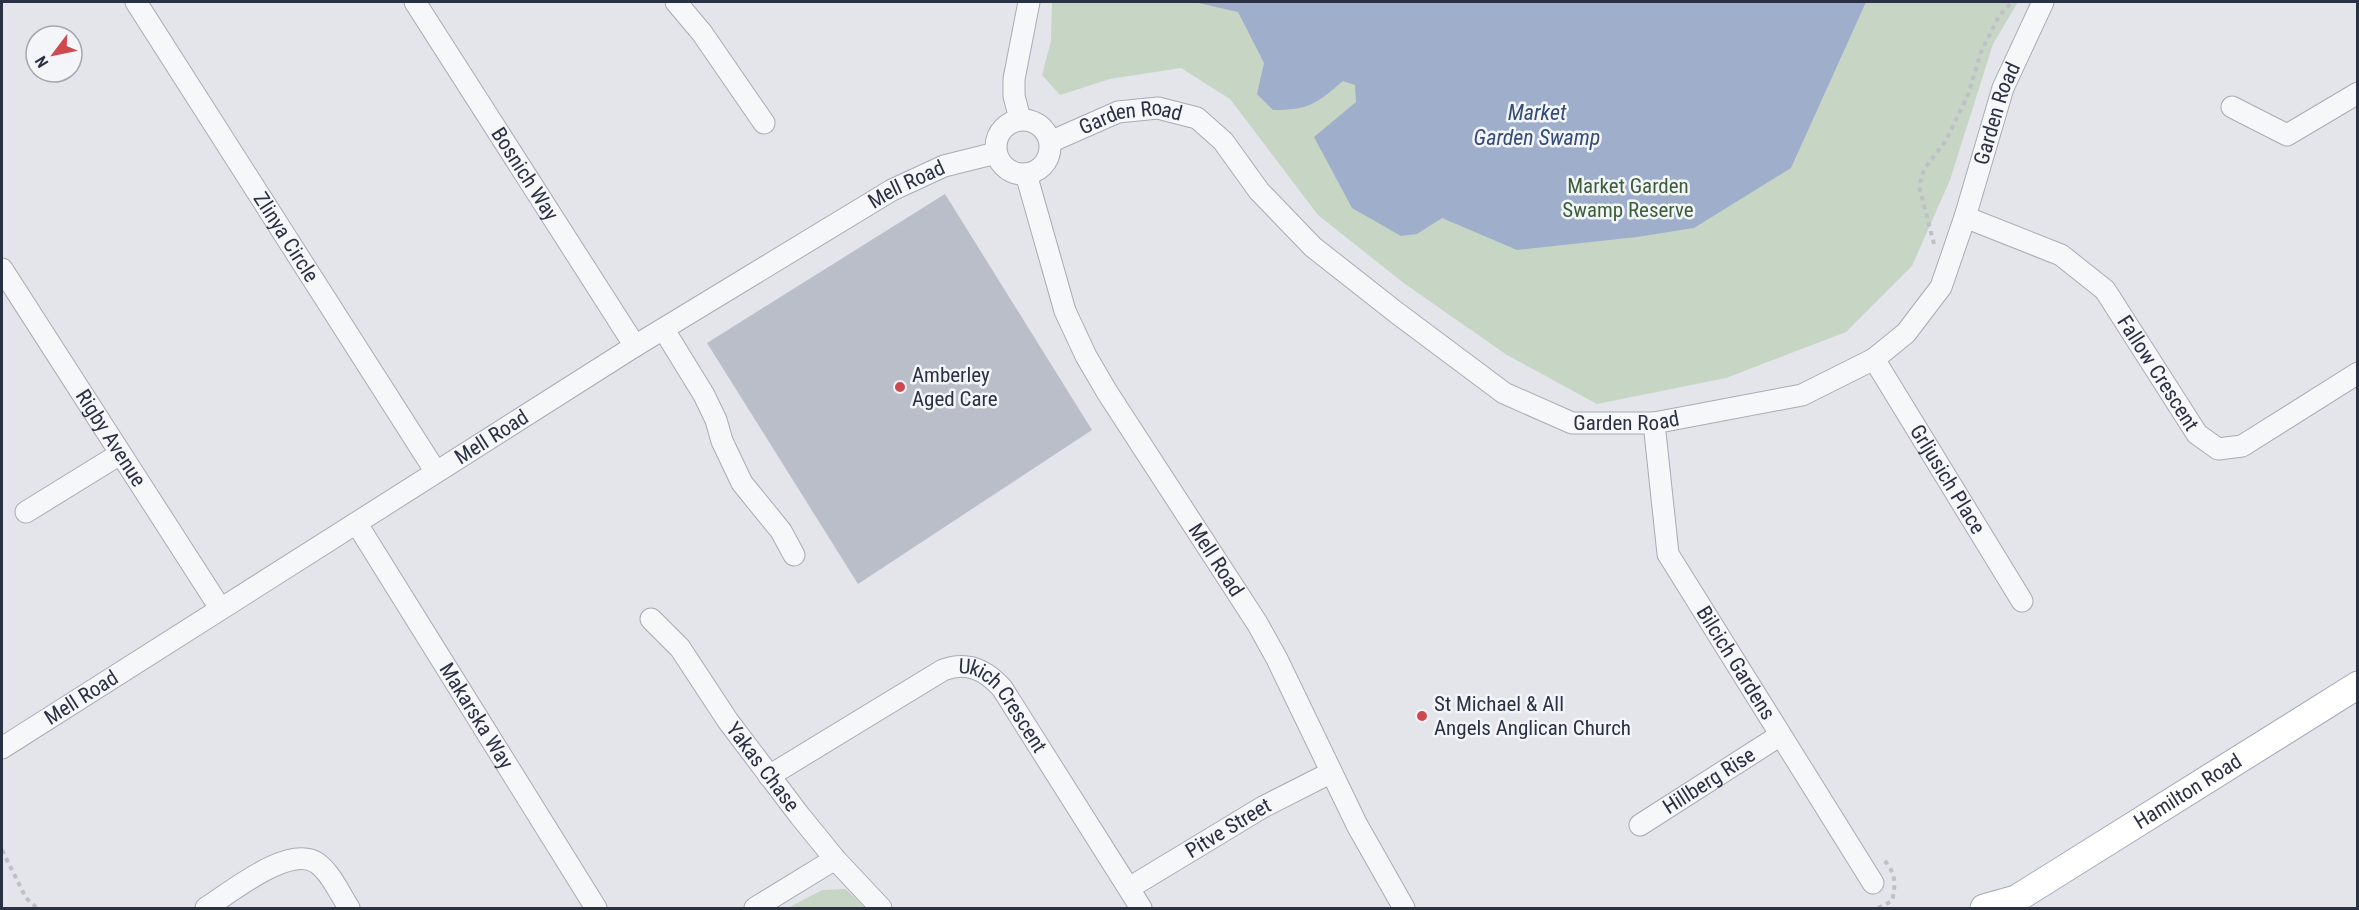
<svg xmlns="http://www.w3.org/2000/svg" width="2359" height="910" font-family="'Roboto Condensed',sans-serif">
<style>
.green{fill:#c7d5c4}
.water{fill:#9fafcb}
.building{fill:#babec9}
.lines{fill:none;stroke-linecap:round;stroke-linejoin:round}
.minor-casing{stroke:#a8abb6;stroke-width:23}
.major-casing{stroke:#a2a8b7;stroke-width:29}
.path{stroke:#bdc0c6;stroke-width:4;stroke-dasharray:4.5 4.5;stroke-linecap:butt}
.minor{stroke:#f6f7f9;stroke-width:21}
.major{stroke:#fff;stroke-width:27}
.poi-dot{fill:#cf4a4f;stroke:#f3f5f8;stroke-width:2}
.labels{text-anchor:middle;stroke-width:5;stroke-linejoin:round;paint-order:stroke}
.street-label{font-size:21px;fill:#2b3144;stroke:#f3f5f8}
.park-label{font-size:21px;fill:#3b5f38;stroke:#f3f5f8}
.poi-label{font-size:21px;fill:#2b3144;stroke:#f3f5f8;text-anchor:start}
.water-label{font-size:22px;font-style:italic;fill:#354b78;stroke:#f3f5f8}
</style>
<rect width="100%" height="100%" fill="#e3e5eb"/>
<path class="green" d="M1052 2H2018L1993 44 1950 180 1912 266 1846 332 1726 378 1597 404 1507 355 1405 284 1318 215 1230 99 1181 68 1110 79 1060 95 1042 75 1051 41Z
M846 889 865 908H788L822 890Z"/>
<path class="water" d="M1194 2H1866L1791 168 1694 228 1637 237 1517 250 1442 218 1417 234 1401 236 1352 208 1314 137 1356 102 1355 85 1343 81C1316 104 1309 110 1273 110L1257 94 1264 63 1238 12Z"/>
<path class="building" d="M945 194 1092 430 858 584 707 343Z"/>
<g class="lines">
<defs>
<g id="minor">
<path id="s1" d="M136 2 436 472"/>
<path id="s2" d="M415 2 635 346"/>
<path d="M676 2 702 33 764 123"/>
<path d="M2232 107 2287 135 2358 93"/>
<path d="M1020 119 1014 96V79L1029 2"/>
<circle cx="1023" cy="147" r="27"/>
<path id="s3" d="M1050 142 1118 112 1158 108 1197 118 1223 141 1259 191 1313 247 1397 313 1504 393 1572 423H1654L1802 395 1874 359 1906 333 1941 287 1965 217 2003 88 2043 2"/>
<path id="s4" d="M1026 174 1065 311 1086 356 1107 392 1257 623 1277 659 1357 825 1404 908"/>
<path id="s5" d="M1965 217 2061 255 2105 290 2197 434 2218 449 2242 446 2358 373"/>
<path id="s6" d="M2 269 220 608"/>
<path d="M664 330 704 395 716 420 722 441 742 483 781 531 794 555"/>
<path id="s7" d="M1874 359 2022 601"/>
<path id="s8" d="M1654 423 1668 554 1873 883"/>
<path d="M26 512 120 454"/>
<path id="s9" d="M357 524 596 908"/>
<path id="s10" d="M651 619 680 648 728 721 800 816 835 859 881 908"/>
<path id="s11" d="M2 748 635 346 892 190 944 166 996 153"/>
<path id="s12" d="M769 776 943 670C967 661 985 669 1002 688L1141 908"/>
<path id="s13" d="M1640 825 1779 736"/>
<path id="s14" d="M1129 888 1263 807 1330 773"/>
<path d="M206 908C230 893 289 844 317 863 331 873 340 894 349 908"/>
<path d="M755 908 835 859"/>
</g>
<g id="major">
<path id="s15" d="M1984 908 2016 899 2358 685"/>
</g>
</defs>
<use href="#minor" class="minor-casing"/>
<use href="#major" class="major-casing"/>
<path class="path" d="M1934 244 1919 186 1924 169 1945 142 1968 95 1981 52 1999 16 2012 2
M2 850 26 898 37 908
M1878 908 1892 901C1896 884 1896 873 1884 860"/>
<use href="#minor" class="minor"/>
<use href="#major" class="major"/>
</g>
<g class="poi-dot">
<circle cx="900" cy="387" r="6"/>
<circle cx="1422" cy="716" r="6"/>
</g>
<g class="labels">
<g class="street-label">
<text dy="7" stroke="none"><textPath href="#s3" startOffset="1238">Garden Road</textPath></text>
<text dy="7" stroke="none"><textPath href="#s3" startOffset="86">Garden Road</textPath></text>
<text dy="7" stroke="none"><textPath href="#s2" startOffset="204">Bosnich Way</textPath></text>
<text dy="7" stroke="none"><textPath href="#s11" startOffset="1066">Mell Road</textPath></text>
<text dy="7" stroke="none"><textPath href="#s1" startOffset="279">Zlinya Circle</textPath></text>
<text dy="7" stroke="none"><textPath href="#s5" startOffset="258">Fallow Crescent</textPath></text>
<text dy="7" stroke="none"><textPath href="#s3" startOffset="698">Garden Road</textPath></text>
<text dy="7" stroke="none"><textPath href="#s11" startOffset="580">Mell Road</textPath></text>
<text dy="7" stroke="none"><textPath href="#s6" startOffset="201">Rigby Avenue</textPath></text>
<text dy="7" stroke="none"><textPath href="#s7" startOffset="141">Grljusich Place</textPath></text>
<text dy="7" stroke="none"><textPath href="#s4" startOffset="434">Mell Road</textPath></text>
<text dy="7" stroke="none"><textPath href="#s8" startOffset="260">Bilcich Gardens</textPath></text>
<text dy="7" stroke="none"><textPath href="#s11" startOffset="94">Mell Road</textPath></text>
<text dy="7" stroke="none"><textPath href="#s12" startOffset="282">Ukich Crescent</textPath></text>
<text dy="7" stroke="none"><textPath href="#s9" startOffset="226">Makarska Way</textPath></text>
<text dy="7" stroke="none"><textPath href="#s10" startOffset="186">Yakas Chase</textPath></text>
<text dy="7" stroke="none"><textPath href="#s13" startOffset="82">Hillberg Rise</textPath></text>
<text dy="7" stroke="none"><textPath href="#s15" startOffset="236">Hamilton Road</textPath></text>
<text dy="7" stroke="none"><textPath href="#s14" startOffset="116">Pitve Street</textPath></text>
</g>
<g class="park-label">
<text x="1628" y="193">Market Garden<tspan x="1628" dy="24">Swamp Reserve</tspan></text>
</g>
<g class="poi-label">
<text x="912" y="382">Amberley<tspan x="912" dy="24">Aged Care</tspan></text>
<text x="1434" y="711">St Michael &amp; All<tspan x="1434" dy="24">Angels Anglican Church</tspan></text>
</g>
<g class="water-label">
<text x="1537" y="120">Market<tspan x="1537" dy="25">Garden Swamp</tspan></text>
</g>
</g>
<rect width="2359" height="910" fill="none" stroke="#2b3144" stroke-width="6"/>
<g transform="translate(54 54) rotate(238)"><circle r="28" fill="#f3f5f8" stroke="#a3a7b0" stroke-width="1.5"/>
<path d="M0-4.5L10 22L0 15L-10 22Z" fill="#cf4a4f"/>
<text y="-9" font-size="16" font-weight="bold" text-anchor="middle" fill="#2b3144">N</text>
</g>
</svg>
